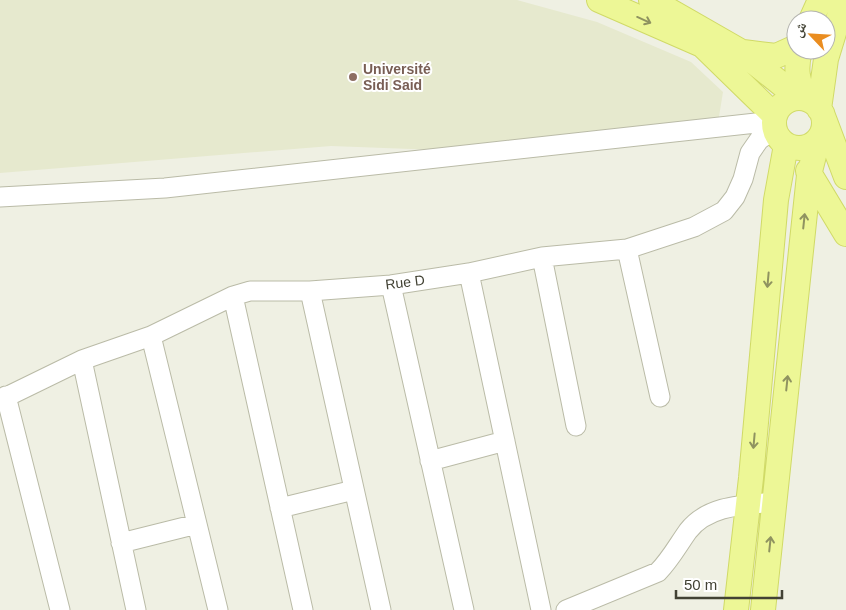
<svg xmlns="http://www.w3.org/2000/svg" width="846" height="610" font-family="Helvetica,'Noto Naskh Arabic',sans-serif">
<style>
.education{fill:#e6e9ce}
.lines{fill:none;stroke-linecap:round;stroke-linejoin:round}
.minor-casing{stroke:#babba7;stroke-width:21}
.major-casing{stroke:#d0da67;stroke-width:26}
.minor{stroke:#fff;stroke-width:19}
.major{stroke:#edf796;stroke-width:24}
.oneway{stroke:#8f9360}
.education-dot{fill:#8d6e63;stroke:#fff;stroke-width:2}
.labels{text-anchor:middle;stroke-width:4;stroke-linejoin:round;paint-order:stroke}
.education-label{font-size:14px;font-weight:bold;fill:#785e54;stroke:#fff;text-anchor:start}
.street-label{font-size:14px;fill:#424234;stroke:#fff}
</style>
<rect width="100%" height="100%" fill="#eff0e3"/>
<path class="education" d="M0 0H517L597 22 691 62 723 92 717 129 491 152 331 146 0 173Z"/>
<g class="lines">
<defs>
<path id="minor" d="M0 197 165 188 774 121
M627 249 660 397
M542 257 576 426
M469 273 541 610
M391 285 464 610
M310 291 381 610
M233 296 303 610
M151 336 218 610
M82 360 136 610
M6 396 60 610
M0 400 82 360 151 336 233 296 250 291H310L391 285 469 273 542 257 627 249 694 227 724 211 735 197 743 179 750 153 759 140 774 129
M430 461 505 441
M280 508 354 490
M121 543 197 524
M566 610 658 572C670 560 678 545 688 531 708 505 744 505 775 502"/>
<path id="major" d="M599 0 702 45 775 116
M651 0 740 51 799 98
M811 20 820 0
M800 50C795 70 797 81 807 99
M743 52 776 56 796 47
M774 123a25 25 0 1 1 50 0a25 25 0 1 1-50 0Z
M819 109 826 59 844 0
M823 116 846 177
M808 171 846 234
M736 610 751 478 776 200 786 145
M763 610 809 175 818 140"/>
</defs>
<use href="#minor" class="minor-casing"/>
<use href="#major" class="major-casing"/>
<use href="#minor" class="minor"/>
<use href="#major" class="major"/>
</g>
<defs><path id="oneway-shaft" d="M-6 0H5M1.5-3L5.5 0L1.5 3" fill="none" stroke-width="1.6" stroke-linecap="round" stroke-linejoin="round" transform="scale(1.25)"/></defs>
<g class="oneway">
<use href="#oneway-shaft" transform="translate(644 20) rotate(24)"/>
<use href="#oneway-shaft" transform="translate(804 221) rotate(-84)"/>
<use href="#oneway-shaft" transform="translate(768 280) rotate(95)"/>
<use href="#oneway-shaft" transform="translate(787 383) rotate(-84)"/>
<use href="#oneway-shaft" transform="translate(754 441) rotate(95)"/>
<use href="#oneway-shaft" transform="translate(770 544) rotate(-84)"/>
</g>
<circle class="education-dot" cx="353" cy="77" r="5"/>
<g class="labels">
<g class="education-label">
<text x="363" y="74">Université<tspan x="363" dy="16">Sidi Said</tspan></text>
</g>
<g class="street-label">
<text transform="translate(405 282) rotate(-7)" y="5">Rue D</text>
</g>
</g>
<g transform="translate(811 35) rotate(295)"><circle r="24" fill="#ffffff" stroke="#b3b3ae"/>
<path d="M0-4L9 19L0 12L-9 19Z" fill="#ea8d20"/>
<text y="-8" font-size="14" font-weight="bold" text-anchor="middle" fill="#424234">ش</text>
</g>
<path d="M676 590v8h106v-8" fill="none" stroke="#424234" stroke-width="2.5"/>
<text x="684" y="590" font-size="15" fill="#424234" stroke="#ffffff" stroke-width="4" paint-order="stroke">50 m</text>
</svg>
